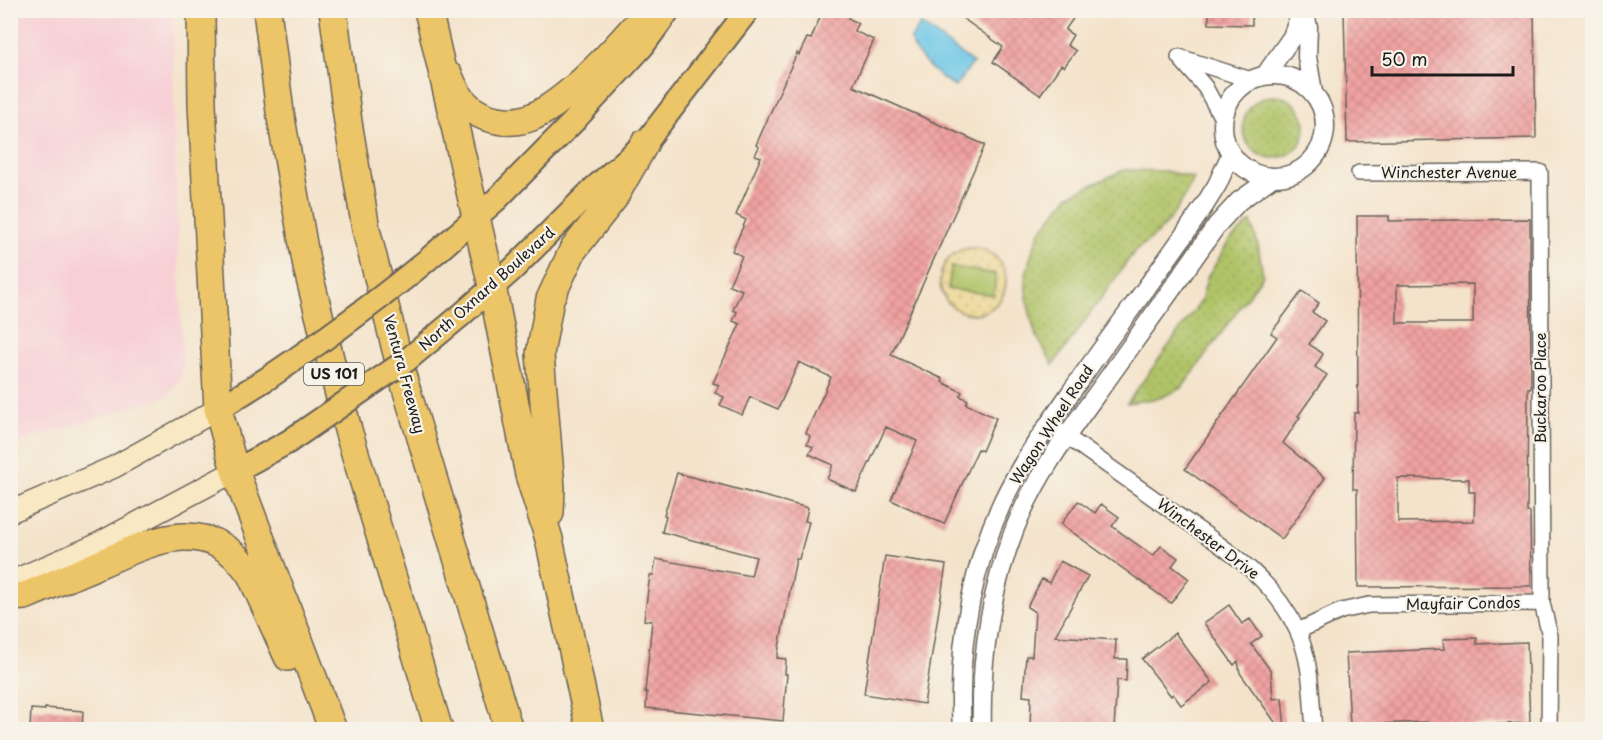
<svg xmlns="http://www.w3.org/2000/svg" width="1603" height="740" font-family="'Playpen Sans',sans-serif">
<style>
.built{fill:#f7cfd5}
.green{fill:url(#green-dots);stroke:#667042;stroke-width:1.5}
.sand{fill:url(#sand-dots);stroke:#857b5d;stroke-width:1.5}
.pitch{fill:#b0c367;stroke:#667042;stroke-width:1.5}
.water{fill:#68c5e6;stroke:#427081;stroke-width:1.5}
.building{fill:url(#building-cross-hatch);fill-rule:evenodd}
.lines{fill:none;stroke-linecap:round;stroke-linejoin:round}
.minor-casing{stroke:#686259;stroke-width:18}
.tertiary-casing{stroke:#686259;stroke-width:21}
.secondary-casing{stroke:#686259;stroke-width:24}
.primary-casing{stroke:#686259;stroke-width:26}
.motorway-casing{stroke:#686259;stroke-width:30}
.minor{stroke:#fff;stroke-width:15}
.tertiary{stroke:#fff;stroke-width:18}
.secondary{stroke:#f8e8c3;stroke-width:21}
.primary{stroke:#edc569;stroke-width:22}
.motorway{stroke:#edc569;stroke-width:27}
.primary-bridge-casing{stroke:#686259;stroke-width:26;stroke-linecap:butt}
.primary-bridge{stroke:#edc569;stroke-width:22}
.labels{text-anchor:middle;stroke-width:4.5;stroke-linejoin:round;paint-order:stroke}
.shield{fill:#f7f3e8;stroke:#5e5c59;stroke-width:1.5}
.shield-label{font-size:14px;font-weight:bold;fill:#1c1c1c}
.street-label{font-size:15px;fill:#1c1c1c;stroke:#f7f3e8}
</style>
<defs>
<pattern id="green-dots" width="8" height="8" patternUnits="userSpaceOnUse" patternTransform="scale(1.5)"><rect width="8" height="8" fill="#b0c367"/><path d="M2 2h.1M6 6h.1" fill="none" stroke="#97a759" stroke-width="1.8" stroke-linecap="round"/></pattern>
<pattern id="sand-dots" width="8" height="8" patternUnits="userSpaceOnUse" patternTransform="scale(1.5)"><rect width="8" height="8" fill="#eeda9e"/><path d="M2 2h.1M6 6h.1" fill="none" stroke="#ccba88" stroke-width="1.8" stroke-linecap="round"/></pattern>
<pattern id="building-cross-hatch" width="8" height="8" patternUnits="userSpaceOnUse" patternTransform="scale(1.5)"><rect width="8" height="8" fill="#f0a2a1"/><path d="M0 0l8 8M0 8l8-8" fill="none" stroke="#cd8b8a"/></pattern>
</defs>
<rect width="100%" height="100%" fill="#f7f3e8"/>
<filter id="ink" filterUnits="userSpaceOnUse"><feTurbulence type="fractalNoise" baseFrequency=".0167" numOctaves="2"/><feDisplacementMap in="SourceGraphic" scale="12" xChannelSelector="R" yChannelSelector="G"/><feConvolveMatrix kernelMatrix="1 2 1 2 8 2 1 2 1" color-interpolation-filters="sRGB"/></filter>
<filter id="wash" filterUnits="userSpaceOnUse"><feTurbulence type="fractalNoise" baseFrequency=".008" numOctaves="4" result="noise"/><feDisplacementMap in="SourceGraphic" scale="24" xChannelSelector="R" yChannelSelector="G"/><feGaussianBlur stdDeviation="1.35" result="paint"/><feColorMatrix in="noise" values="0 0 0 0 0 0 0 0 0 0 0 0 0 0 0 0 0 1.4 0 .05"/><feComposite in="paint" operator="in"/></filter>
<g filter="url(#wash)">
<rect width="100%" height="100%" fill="#f4e3cb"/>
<path class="built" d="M11 10 173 11 174 132 183 372 170 395 11 445Z"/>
<path class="green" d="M1243 127a31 31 0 1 1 62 0a31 31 0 1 1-62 0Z
M1124 170 1165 171 1194 178C1179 211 1164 231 1135 251L1053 365 1035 333 1027 301 1025 277 1032 252 1040 231 1069 195Z
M1251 221 1258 245 1263 275 1182 388 1160 398 1127 403 1201 301 1207 278 1229 241Z"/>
<path class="sand" d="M940 281a33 33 0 1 1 66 0a33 33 0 1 1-66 0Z"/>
<path class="pitch" d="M951 267 996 274 994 295 948 289Z"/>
<path class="water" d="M921 24 973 63 955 87C935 74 920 61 910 40Z"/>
<g id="blocks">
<path class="building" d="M823 10H842L850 14 848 18 858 23 854 31 874 40 853 86 985 145 891 355 943 379 942 382 962 392 960 396 968 400 966 404 996 418 982 451 978 449 944 524 891 500 917 441 886 427 856 492 827 479 833 465 809 454 813 447 807 444 810 436 806 433 831 377 799 362 778 409 750 397 742 415 720 405 724 397 715 393 719 385 713 383 740 324 733 321 737 312 733 310 742 290 729 285 742 256 732 251 746 220 736 215 761 157 755 155 759 147 756 145 797 53 799 55 807 38 811 39Z
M951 10H1079L1065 30 1073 35 1067 45 1076 51 1064 67 1061 65 1040 95 993 62 1003 47Z
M1209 10H1252V25L1209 24Z
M1344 10H1534L1536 138 1347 142Z
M1357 216H1389V221L1530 219 1531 388H1528L1527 512H1530L1531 586 1358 587 1357 489H1353L1354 413H1358ZM1473 284V323H1397V285ZM1398 478 1469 479V492H1475L1474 521 1398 522Z
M1302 291 1319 303 1312 312 1325 321 1309 344 1323 354 1315 367 1327 375 1298 416 1300 417 1283 443 1325 478 1282 539 1185 469 1277 337 1271 333Z
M677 473 808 508 805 521 809 522 799 559H796L777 658 786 659 785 674H787L783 721 646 708 647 692H645L652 621 644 620 650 575H653L656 559 751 576 756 557 662 532 666 516 664 515Z
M1078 501 1095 513 1101 504 1119 517 1112 526 1153 556 1161 546 1178 558 1172 566 1189 579 1171 603 1061 524Z
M885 556 946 565 924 704 864 694Z
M1060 561 1088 576 1055 636 1116 640 1115 659H1127L1126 681 1117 680 1114 729H1030L1031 697 1023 696 1026 656H1032L1035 612 1027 607 1042 579 1049 583Z
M1229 605 1242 624 1250 619 1262 636 1251 644 1271 671 1273 699 1282 698 1285 729H1280L1240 673 1238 661 1234 665 1204 623Z
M1175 633 1212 682 1181 705 1173 694 1171 696 1142 659Z
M1477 638V644L1527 642 1530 723 1427 727V722L1350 725 1346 653 1444 649 1443 639Z
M45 708 83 711 82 729H30L31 709 45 710Z"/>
</g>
</g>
<g filter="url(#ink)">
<use href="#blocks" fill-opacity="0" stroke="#686259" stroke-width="1.5"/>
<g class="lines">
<defs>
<path id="minor" d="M1179 57 1205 87 1223 120
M1179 57 1251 80
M1359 173 1540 172 1542 603 1550 636 1549 730
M1049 424C1089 452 1129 481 1169 509 1218 544 1271 574 1297 630 1312 661 1311 697 1314 730
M1298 631 1341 611 1369 605 1542 603"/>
<path id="tertiary" d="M1304 10 1308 27 1307 57 1313 92
M1266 74 1292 37 1302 10
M1223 126a51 51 0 1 1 102 0a51 51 0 1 1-102 0Z
M962 730C957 652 970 574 1002 503 1020 464 1045 430 1069 395 1113 332 1161 270 1204 206L1217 185 1231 154
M982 730C980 661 990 592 1015 528 1037 472 1076 423 1111 374 1147 324 1182 275 1217 225L1239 201 1273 177"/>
<path id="secondary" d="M10 512 114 467 218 409
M10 582 92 547 235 471"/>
<path id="primary" d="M439 250 496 200 573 122 642 47 669 10
M460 316 512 270 593 189 645 143 748 10
M218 409 268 378
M235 471 288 442"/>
<path id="motorway" d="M201 10 202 104 218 409 235 471 333 730
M267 10 280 112 307 267 348 430 439 730
M333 10 348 122 366 229 403 378 509 730
M428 10 492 286 529 475 549 539 590 730
M449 76C453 86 458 96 466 104 482 121 513 126 534 116 572 99 621 43 649 10
M550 513 551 488 540 354 550 299 573 250 613 199 645 143
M10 597 25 596C51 585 77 574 102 563 156 539 210 514 251 575L288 657"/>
</defs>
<use href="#minor" class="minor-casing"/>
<use href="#tertiary" class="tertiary-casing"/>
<use href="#secondary" class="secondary-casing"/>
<use href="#primary" class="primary-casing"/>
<use href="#motorway" class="motorway-casing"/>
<use href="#minor" class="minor"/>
<use href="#tertiary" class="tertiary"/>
<use href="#secondary" class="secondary"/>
<use href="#primary" class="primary"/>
<use href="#motorway" class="motorway"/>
<defs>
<path id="primary-bridge" d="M268 378C329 337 383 298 439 250
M288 442 407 360 460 316"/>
</defs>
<use href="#primary-bridge" class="primary-bridge-casing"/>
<use href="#primary-bridge" class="primary-bridge"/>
</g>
</g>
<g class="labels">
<rect class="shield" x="304" y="363" width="60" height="22" rx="4.5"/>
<g class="shield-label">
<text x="334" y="379">US 101</text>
</g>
<g class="street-label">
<text x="1449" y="178">Winchester Avenue</text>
<text transform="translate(487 289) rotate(-42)" y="5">North Oxnard Boulevard</text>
<text transform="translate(404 374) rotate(75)" y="5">Ventura Freeway</text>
<text transform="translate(1541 388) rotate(-90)" y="5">Buckaroo Place</text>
<text transform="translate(1052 425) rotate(-57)" y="5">Wagon Wheel Road</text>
<text transform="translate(1208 539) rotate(37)" y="5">Winchester Drive</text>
<text transform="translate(1463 604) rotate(-1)" y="5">Mayfair Condos</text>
</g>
</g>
<rect width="1603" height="740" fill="none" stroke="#f7f3e8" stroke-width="36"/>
<path d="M1372 66v9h141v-9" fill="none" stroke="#1c1c1c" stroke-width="3"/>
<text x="1381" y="66" font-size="18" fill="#1c1c1c" stroke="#f7f3e8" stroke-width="4.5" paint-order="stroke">50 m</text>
</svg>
